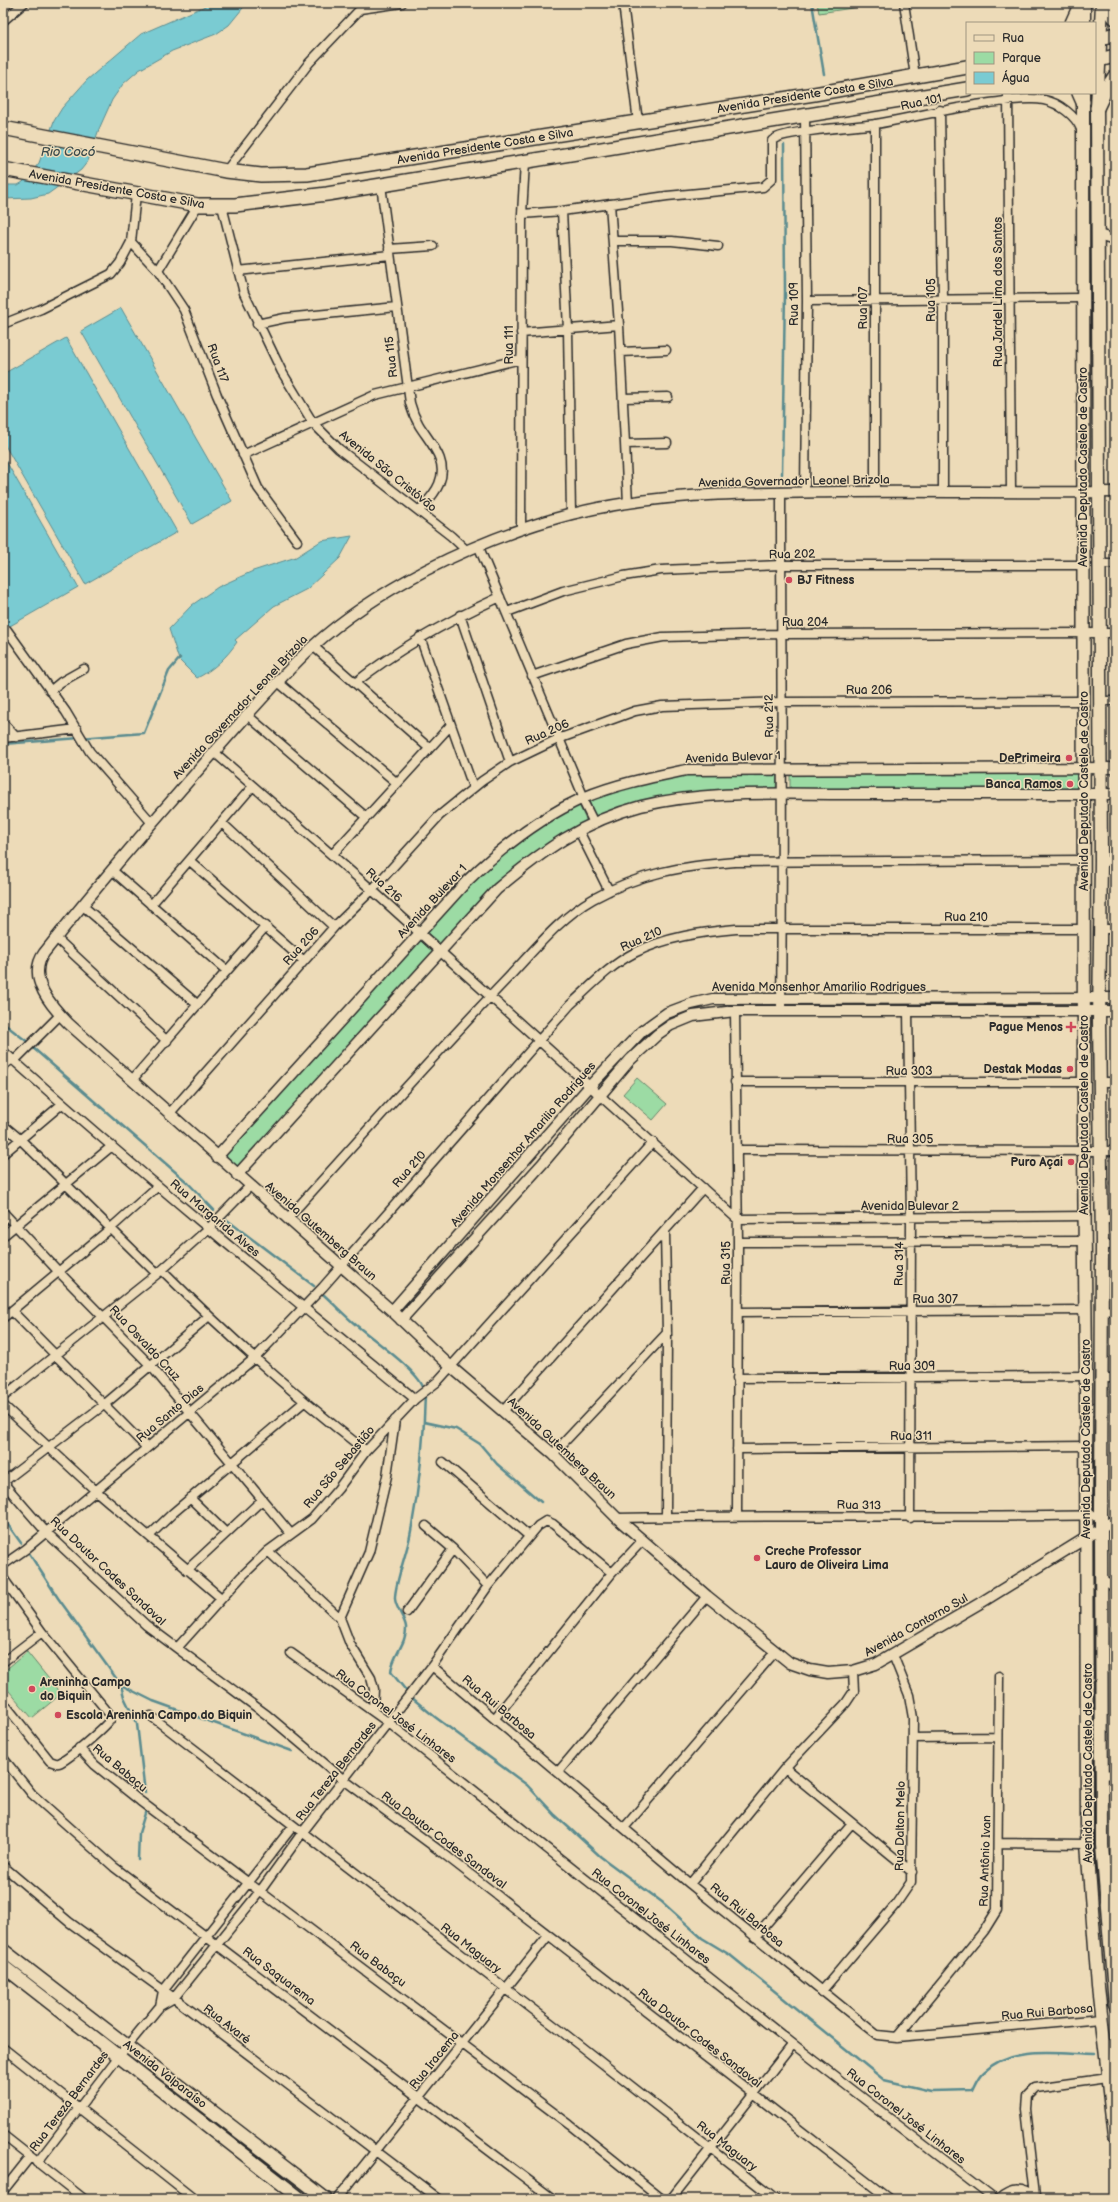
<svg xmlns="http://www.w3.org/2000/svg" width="1118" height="2202" font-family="'Balsamiq Sans',sans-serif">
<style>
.green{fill:#9cdba4;stroke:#648368}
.water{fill:#7acbd2;stroke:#5a8b8f}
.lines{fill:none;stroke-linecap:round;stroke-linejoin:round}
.stream{stroke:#5a8b8f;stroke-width:2.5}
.minor-casing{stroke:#2b2b2b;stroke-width:11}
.tertiary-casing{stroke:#2b2b2b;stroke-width:13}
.secondary-casing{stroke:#2b2b2b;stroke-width:15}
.primary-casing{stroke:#2b2b2b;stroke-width:16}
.minor{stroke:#eddbb8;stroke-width:8}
.tertiary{stroke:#eddbb8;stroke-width:10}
.secondary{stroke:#eddbb8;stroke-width:12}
.primary{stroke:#eddbb8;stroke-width:13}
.poi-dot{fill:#d1495b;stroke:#eddbb8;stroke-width:1.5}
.labels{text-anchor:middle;stroke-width:3;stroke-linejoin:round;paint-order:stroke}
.street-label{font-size:12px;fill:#2b2b2b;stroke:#eddbb8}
.poi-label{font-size:12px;font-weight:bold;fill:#2b2b2b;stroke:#eddbb8;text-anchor:end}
.water-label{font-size:13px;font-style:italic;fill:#3b4b4c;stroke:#eddbb8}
</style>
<rect width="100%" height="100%" fill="#eddbb8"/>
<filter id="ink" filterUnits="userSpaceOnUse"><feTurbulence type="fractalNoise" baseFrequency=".025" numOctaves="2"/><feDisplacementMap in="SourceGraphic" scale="8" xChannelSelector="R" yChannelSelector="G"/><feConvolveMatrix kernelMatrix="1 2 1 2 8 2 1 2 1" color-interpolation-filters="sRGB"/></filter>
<g filter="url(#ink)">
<path class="green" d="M817 3H858L859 7 819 13Z
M777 771 776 790 692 792 638 803 596 818 589 801 633 786 688 774Z
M790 772H1079V790H790Z
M579 805 587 822C527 850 484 895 441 944L426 932C444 912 461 891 480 873 509 845 544 824 579 805Z
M420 940 433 952 239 1168 225 1155Z
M637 1078 667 1104 653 1120 623 1094Z
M27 1652 61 1694 32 1718 3 1684V1672Z"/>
<path class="water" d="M212 3H247L229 25 216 34 172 51 139 70 123 84 112 100 99 129 88 161 81 170 48 194 31 198 3 199V185H18L23 182 39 163 54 121 62 108 87 80 141 34Z
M121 308 232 501 192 524 81 331Z
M66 338 177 532 85 584 3 442V374Z
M3 456 78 587 3 630Z
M352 536 340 558 307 589 274 606 235 640 237 642C227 657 213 670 197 678L179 660 169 629 192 605 218 587 253 571 296 557 321 541Z"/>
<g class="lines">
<path class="stream" d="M812 3 824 74
M782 474 785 292 784 145
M3 744 144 733 169 671 180 658
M3 1023 29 1043
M32 1047 188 1183 214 1210
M227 1220 314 1286
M324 1295C336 1306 348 1319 361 1329 375 1341 421 1373 424 1390
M424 1422 456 1429 480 1444 497 1464 541 1502
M3 1518 21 1543
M29 1553 58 1598 121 1685 124 1697 137 1724 145 1793
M121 1685 153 1701 292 1751
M408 1693 391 1672C392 1656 407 1644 406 1627 405 1618 396 1609 395 1599 394 1586 407 1552 410 1536 419 1490 424 1442 425 1394
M411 1697 435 1717 527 1785 555 1815 601 1857 662 1902 702 1938 730 1955 884 2080 931 2091 973 2090C976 2084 979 2076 984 2072 1013 2044 1059 2053 1095 2054
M138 1860 139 1833 146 1810"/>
<defs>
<path id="minor" d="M623 3 638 122
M904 3 915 76
M360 9 402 3
M3 21 24 3
M1008 93 1011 491
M940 110 943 299V491
M805 115 807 301 805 492
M875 124V491
M226 171 309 63 366 3
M381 185 410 403C412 411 415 418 419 425 431 444 449 461 439 484 435 494 426 503 419 511
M136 194 131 242 158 271 184 310 217 395 258 488 297 541
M610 204 619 325 628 503
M222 206 244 293 282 372 313 423 339 449 451 536 466 550
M562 211 568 329 571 514
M522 214 562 211 667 196 763 187 772 179V141C779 130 859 127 876 124 914 117 951 108 990 103 1007 101 1027 97 1044 100 1059 103 1076 116 1081 129
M613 241H672L718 246
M389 249 433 246
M158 271 198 205
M238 271 390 255
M807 301 1082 298
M3 324 41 309 111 274 120 263 131 242
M257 324 285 318 397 307
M521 333 619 325
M621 352 666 350
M623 398 668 397
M625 444 667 443
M243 455 375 395 521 359
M781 492C781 665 783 838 781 1011
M521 529 522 214 525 162
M478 545 584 798
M1098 564H1115
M507 612 563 591 624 576 661 570 781 565H1083
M460 615 510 762
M7 630 66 712 90 752 152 823
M420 637 473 787
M313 646 429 748
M532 676 626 644 663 637 781 634 1115 633
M278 682 397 783
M355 683C400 647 448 621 500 597
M50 691 61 682 84 669
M1099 701H1115
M247 715 366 817
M3 723 16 737
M3 738 77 729
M214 752 372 890 737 1219 1085 1216
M582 799 594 823
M222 823 334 927
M579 831 609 891
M332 855 450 726
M190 861 304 961
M1101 861H1115
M113 871 227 971
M151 905 252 787
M83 906 198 1005
M1100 929H1115
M56 938 167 1041
M735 1011 738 1242 737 1516
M908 1011 911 1219 910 1518
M3 1051C137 1171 276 1285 415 1399
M14 1061 60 1015
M3 1066 12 1059
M132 1080 266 926
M735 1082H1084
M1101 1082H1115
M169 1114 334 927 372 890 439 816 482 781 510 762 558 739 635 711 662 706 781 702 1083 701
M3 1125 21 1140 157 1274
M737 1150 1115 1151
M3 1154 62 1104
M3 1212 59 1272 150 1365 291 1534
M287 1219C360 1139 431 1058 505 981 532 953 559 918 593 899 640 873 682 866 735 862L1084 860
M1102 1219H1115
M665 1233 667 1333 666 1517
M3 1236 112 1146
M738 1242 1085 1241
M1102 1245H1115
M162 1270C226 1334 294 1395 366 1451
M1102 1310 1115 1311
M12 1311 147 1448
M738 1312 1085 1310
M209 1316 105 1404 6 1480V1486L46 1532 146 1625 267 1715 344 1780 440 1851 889 2199
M3 1318 111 1228 158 1186
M737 1378 1086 1376
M1102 1378H1115
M3 1397 162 1270 209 1228 250 1186
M3 1405 96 1491 221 1598
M503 1411 703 1188
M737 1449 1086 1446
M553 1454 667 1333
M443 1462 529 1536
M190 1498 226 1533
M617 1518C778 1514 939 1519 1101 1515
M426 1526 453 1549 488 1586
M149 1536 173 1513 304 1402
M268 1551 340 1618
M3 1565 26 1549 256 1357 323 1287 570 1005C590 987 609 966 634 953 666 937 701 932 736 929H1084
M187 1570 262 1500
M3 1578 42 1632 111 1716 110 1720C105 1727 68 1760 59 1763 56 1764 53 1762 50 1761L3 1702
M1101 1578 1115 1588
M407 1612 453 1549
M177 1648 241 1577 268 1551 312 1519 338 1489 366 1451 415 1399 437 1382 653 1142
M291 1653 389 1723 793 2044 994 2199
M3 1662 42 1632
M432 1666 690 1884 877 2035 897 2037 1101 2019
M373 1710 374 1689 371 1678 350 1644 340 1618 369 1552 387 1476 395 1420
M151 1716 565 2034 775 2199
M495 1718 612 1573 643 1540
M913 1738 998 1737
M79 1748 95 1765 140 1801 570 2125 662 2199
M3 1758 32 1794 114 1867 553 2199
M785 1768 912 1872
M558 1772 707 1596
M1102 1775 1115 1774
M624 1828 775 1652
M999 1843 1087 1844
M3 1866 69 1922 174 1998 439 2199
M690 1884 785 1768 846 1703 854 1691 853 1671
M755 1937 852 1823
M821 1992 896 1904 911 1882 913 1718 909 1695 893 1655
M160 2006 174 1998 261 1890 302 1833 432 1666 488 1586 538 1526 546 1521 553 1524 612 1573
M897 2037 984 1931 997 1910 999 1676
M3 2048 194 2199
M3 2135 84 2199
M37 2163 119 2056 160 2006 163 1991 293 1826
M3 2191 30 2157
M1036 2197 1026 2109 1027 2096 1035 2088 1115 2077
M337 2199 548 1936
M671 2199 793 2044
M999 2199C1012 2187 1024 2188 1038 2199"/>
<path id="tertiary" d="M1098 235 1115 240
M1115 492C1023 493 931 491 839 492 750 493 659 492 572 514 521 527 473 546 426 570 386 591 346 616 312 647 276 681 243 720 210 757 153 821 97 886 44 953 26 978 52 1007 69 1024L392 1311 451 1367 553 1454 617 1518 707 1596 790 1663 810 1670 828 1673 853 1671 876 1664 982 1602 1115 1520
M217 1157 467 881C501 848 539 818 583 798 616 784 652 777 686 770L1115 768
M237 1175 497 889C541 852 583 821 641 806 706 790 777 794 844 794 934 794 1025 794 1115 794
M392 1311 590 1086 642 1031 667 1013 691 1004 713 999 1115 998
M401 1320 543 1163 630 1060 658 1034 671 1025 693 1016 735 1011H1115"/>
<path id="secondary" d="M1102 3 1097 108 1101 861 1099 1022 1102 1245 1101 1515 1102 1845 1115 2004
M1084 23V3
M1083 93 1084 1151 1086 1376 1087 1844 1098 1987 1115 2135
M3 1950 326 2199
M3 1966 301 2199"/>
<path id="primary" d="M1104 3 1115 18
M1072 23 1081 3
M1095 40 1115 34
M1095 61 1115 56
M1079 93 1083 102
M1097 108 1105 91 1115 76
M3 128 226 171 261 175 307 174 814 94 967 67
M3 169 198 205H235L327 194 967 89"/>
</defs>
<use href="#minor" class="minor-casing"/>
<use href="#tertiary" class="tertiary-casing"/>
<use href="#secondary" class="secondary-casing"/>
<use href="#primary" class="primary-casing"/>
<use href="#minor" class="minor"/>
<use href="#tertiary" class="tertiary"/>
<use href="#secondary" class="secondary"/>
<use href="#primary" class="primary"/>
</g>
</g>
<g class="poi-dot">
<circle cx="789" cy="580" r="4"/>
<circle cx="1069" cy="758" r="4"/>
<circle cx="1070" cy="784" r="4"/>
<path d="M1069 1021h4v4h4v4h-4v4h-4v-4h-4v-4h4z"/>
<circle cx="1070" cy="1069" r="4"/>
<circle cx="1071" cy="1162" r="4"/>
<circle cx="757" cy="1558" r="4"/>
<circle cx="32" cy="1689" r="4"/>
<circle cx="58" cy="1715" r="4"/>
</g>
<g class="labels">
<g class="street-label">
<text transform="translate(805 95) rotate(-9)" y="4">Avenida Presidente Costa e Silva</text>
<text transform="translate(921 102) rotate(-12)" y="4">Rua 101</text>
<text transform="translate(485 146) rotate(-9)" y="4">Avenida Presidente Costa e Silva</text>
<text transform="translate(117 189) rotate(10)" y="4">Avenida Presidente Costa e Silva</text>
<text transform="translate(998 292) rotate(-90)" y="4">Rua Jardel Lima dos Santos</text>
<text transform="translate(931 300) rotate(-90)" y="4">Rua 105</text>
<text transform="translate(794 304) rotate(-90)" y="4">Rua 109</text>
<text transform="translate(863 308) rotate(-90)" y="4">Rua 107</text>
<text transform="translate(509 345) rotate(-90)" y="4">Rua 111</text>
<text transform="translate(391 357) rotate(-96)" y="4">Rua 115</text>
<text transform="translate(218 363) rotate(70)" y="4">Rua 117</text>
<text transform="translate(1083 467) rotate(-90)" y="4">Avenida Deputado Castelo de Castro</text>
<text transform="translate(388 471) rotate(39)" y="4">Avenida São Cristóvão</text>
<text transform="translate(794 481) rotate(-1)" y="4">Avenida Governador Leonel Brizola</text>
<text transform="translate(792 554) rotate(-1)" y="4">Rua 202</text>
<text x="805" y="626">Rua 204</text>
<text x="869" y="694">Rua 206</text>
<text transform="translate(240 707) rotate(-47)" y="4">Avenida Governador Leonel Brizola</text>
<text transform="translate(769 716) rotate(-91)" y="4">Rua 212</text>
<text transform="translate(547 732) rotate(-24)" y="4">Rua 206</text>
<text transform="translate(733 757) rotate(-2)" y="4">Avenida Bulevar 1</text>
<text transform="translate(1084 791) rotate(-90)" y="4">Avenida Deputado Castelo de Castro</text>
<text transform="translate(384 885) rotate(42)" y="4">Rua 216</text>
<text transform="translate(432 901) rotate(-47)" y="4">Avenida Bulevar 1</text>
<text x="966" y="921">Rua 210</text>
<text transform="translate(641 939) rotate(-24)" y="4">Rua 210</text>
<text transform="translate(301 946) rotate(-48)" y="4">Rua 206</text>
<text x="819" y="991">Avenida Monsenhor Amarilio Rodrigues</text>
<text x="909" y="1075">Rua 303</text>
<text transform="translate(1084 1115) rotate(-90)" y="4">Avenida Deputado Castelo de Castro</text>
<text x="910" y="1143">Rua 305</text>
<text transform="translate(523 1144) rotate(-49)" y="4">Avenida Monsenhor Amarilio Rodrigues</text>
<text transform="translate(409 1169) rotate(-49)" y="4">Rua 210</text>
<text x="910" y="1210">Avenida Bulevar 2</text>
<text transform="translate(215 1218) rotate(40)" y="4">Rua Margarida Alves</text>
<text transform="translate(321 1231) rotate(41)" y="4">Avenida Gutemberg Braun</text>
<text transform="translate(726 1263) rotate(-90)" y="4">Rua 315</text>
<text transform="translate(899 1264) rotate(-89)" y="4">Rua 314</text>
<text x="935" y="1303">Rua 307</text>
<text transform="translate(145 1343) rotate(47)" y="4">Rua Osvaldo Cruz</text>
<text x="912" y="1370">Rua 309</text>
<text transform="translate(170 1413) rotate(-40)" y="4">Rua Santo Dias</text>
<text x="911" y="1440">Rua 311</text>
<text transform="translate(1086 1439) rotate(-90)" y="4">Avenida Deputado Castelo de Castro</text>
<text transform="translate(562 1448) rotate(43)" y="4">Avenida Gutemberg Braun</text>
<text transform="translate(339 1467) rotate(-50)" y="4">Rua São Sebastião</text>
<text transform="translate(859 1505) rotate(1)" y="4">Rua 313</text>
<text transform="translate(108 1571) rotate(43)" y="4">Rua Doutor Codes Sandoval</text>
<text transform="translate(916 1625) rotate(-29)" y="4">Avenida Contorno Sul</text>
<text transform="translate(499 1707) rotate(40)" y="4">Rua Rui Barbosa</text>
<text transform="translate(396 1716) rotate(37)" y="4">Rua Coronel José Linhares</text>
<text transform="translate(1088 1763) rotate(-90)" y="4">Avenida Deputado Castelo de Castro</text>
<text transform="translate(120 1768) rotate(40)" y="4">Rua Babaçu</text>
<text transform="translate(336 1771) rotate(-52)" y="4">Rua Tereza Bernardes</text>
<text transform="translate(900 1826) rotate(-89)" y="4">Rua Dalton Melo</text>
<text transform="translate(444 1840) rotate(37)" y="4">Rua Doutor Codes Sandoval</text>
<text transform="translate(985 1861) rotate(-88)" y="4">Rua Antônio Ivan</text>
<text transform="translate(747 1915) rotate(40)" y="4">Rua Rui Barbosa</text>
<text transform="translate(651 1916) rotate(38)" y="4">Rua Coronel José Linhares</text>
<text transform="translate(471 1948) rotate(38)" y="4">Rua Maguary</text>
<text transform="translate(378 1964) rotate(37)" y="4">Rua Babaçu</text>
<text transform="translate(279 1976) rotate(37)" y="4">Rua Saquarema</text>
<text transform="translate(1047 2012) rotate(-5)" y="4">Rua Rui Barbosa</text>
<text transform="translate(227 2024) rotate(38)" y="4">Rua Avaré</text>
<text transform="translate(700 2038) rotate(38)" y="4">Rua Doutor Codes Sandoval</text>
<text transform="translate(434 2060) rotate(-51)" y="4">Rua Iracema</text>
<text transform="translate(165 2074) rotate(38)" y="4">Avenida Valparaíso</text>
<text transform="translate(69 2101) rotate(-53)" y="4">Rua Tereza Bernardes</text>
<text transform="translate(906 2116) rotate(38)" y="4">Rua Coronel José Linhares</text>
<text transform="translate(727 2146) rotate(38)" y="4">Rua Maguary</text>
</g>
<g class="poi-label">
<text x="797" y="584" text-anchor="start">BJ Fitness</text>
<text x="1061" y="762">DePrimeira</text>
<text x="1062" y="788">Banca Ramos</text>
<text x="1063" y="1031">Pague Menos</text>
<text x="1062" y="1073">Destak Modas</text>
<text x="1063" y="1166">Puro Açai</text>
<text x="765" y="1555" text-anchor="start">Creche Professor<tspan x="765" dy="14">Lauro de Oliveira Lima</tspan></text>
<text x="40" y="1686" text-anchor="start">Areninha Campo<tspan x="40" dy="14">do Biquin</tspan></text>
<text x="66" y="1719" text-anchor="start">Escola Areninha Campo do Biquin</text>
</g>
<g class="water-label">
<text x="68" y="156">Rio Cocó</text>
</g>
</g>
<rect width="1118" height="2202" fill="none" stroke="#eddbb8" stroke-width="16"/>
<rect x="8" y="8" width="1102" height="2186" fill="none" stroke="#2b2b2b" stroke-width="1.5" filter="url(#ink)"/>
<rect x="966" y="22" width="130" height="72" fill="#eddbb8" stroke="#9f9580"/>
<rect x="974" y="35" width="20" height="6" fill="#eddbb8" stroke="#9f9580"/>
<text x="1002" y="42" font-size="12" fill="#2b2b2b">Rua</text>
<rect x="974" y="52" width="20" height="12" fill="#9cdba4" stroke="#9f9580"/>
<text x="1002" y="62" font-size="12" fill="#2b2b2b">Parque</text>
<rect x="974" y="72" width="20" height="12" fill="#7acbd2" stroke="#9f9580"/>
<text x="1002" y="82" font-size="12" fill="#2b2b2b">Água</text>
</svg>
